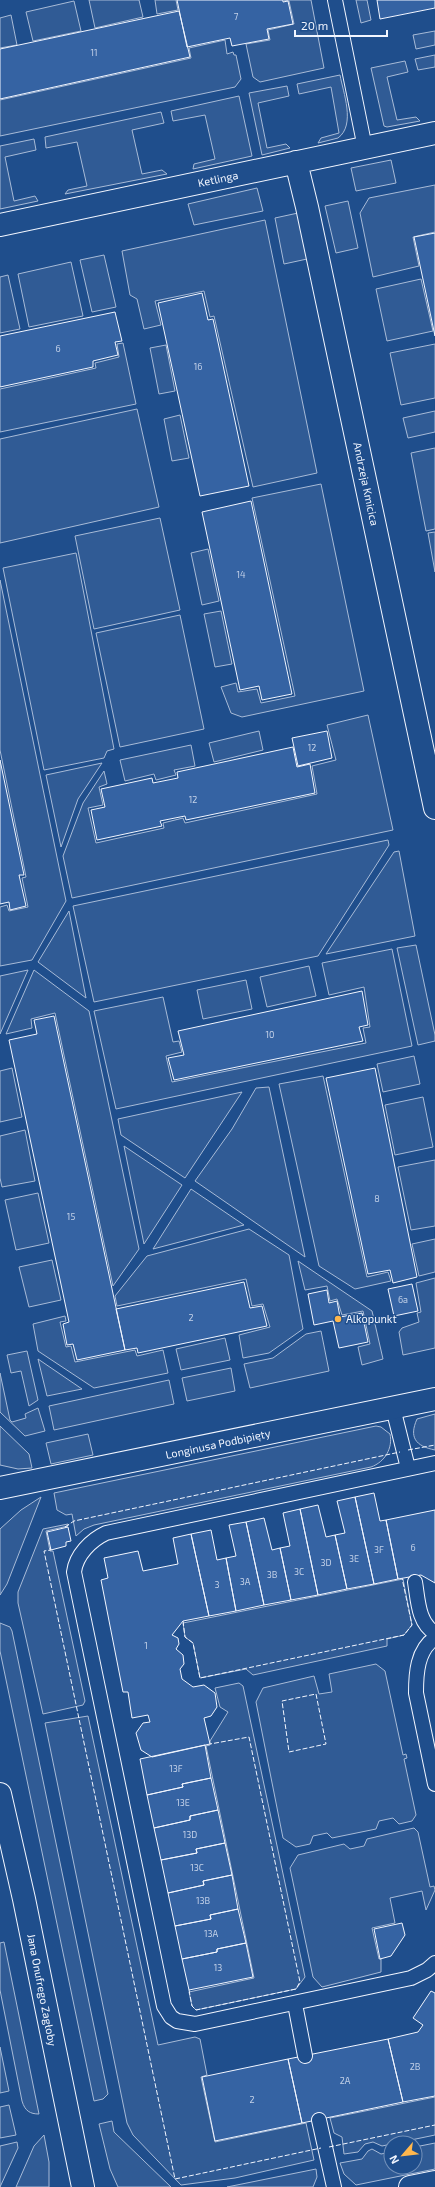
<svg xmlns="http://www.w3.org/2000/svg" width="435" height="2187" font-family="'Exo 2',sans-serif">
<style>
.green{fill:#305b95;stroke:#a8bbd7}
.building{fill:#3563a3;stroke:#f2f6ff}
.lines{fill:none;stroke-linecap:round;stroke-linejoin:round}
.service-casing{stroke:#f2f6ff;stroke-width:16}
.minor-casing{stroke:#f2f6ff;stroke-width:24}
.service{stroke:#1f4e8c;stroke-width:14}
.minor{stroke:#1f4e8c;stroke-width:22}
.fence{stroke:#f2f6ff;stroke-width:1;stroke-dasharray:5 2;stroke-linecap:butt}
.poi-dot{fill:#ffb74d;stroke:#1f4e8c;stroke-width:1.5}
.labels{text-anchor:middle;stroke-width:3;stroke-linejoin:round;paint-order:stroke}
.number-label{font-size:9px;fill:#c3d1e8}
.street-label{font-size:11px;fill:#f2f6ff;stroke:#1f4e8c}
.poi-label{font-size:11px;fill:#f2f6ff;stroke:#1f4e8c;text-anchor:start}
</style>
<rect width="100%" height="100%" fill="#1f4e8c"/>
<path class="green" d="M89 0H139L143 17 95 28Z
M155 0H176L178 10 157 14Z
M284 0H311L324 68 260 82 253 77 246 44 270 40 268 30 294 24 289 1Z
M356 0H367L371 20 361 23Z
M74 1 81 31 33 41 26 12Z
M11 15 17 45 0 48V18Z
M435 31V45L416 49 413 35Z
M225 40 227 54 233 52 234 55H236L241 79 235 87 0 136V100L191 58 189 48Z
M435 55V67L418 70 415 59Z
M405 61 408 72 387 77 397 120 416 117 420 121 387 127 384 126 371 68Z
M340 75C343 92 356 125 338 138L318 143 321 138 339 133 331 87 299 94 297 84Z
M287 86 289 96 258 103 267 148 286 144 290 148 262 155 249 93Z
M239 96 252 156 193 169 194 164 215 159 205 115 173 121 171 111Z
M161 112 164 123 132 130 142 174 162 170 167 174 65 194 68 190 87 186 77 142 46 148 45 137Z
M34 139 36 150 5 157 14 201 35 196 38 201 0 209V146Z
M391 160 396 183 356 191 351 168Z
M435 185V232L413 237 419 266 373 277 360 213 369 198Z
M257 188 263 211 194 225 188 204Z
M348 201 358 248 336 253 325 206Z
M298 213 307 259 284 264 275 218Z
M265 220 317 473 253 487 214 316 210 317 204 291 155 301 161 325 144 329 137 299 130 295 122 251Z
M104 255 116 307 92 312 80 260Z
M71 262 83 316 29 327 18 274Z
M8 275 20 329 0 333V277Z
M421 279 433 331 387 341 376 289Z
M123 343 136 404 0 432V389L96 368 95 363 119 357 117 344Z
M435 344V398L401 405 390 353Z
M166 345 175 391 159 394 150 348Z
M137 409 159 507 0 543V439Z
M435 411V432L408 438 403 418Z
M180 415 189 458 172 461 164 419Z
M435 448V529L426 531 411 453Z
M321 484 364 691 242 717 231 713 221 687 236 683 238 692 257 689 261 703 295 696 252 498Z
M160 518 180 610 94 629 75 536Z
M435 532V572L428 533Z
M208 549 219 601 202 605 191 553Z
M76 553 114 749 107 751 104 758 44 770 3 568Z
M0 580 66 901 32 960 0 966V907L7 905 9 911 28 907 22 878 26 877 0 750Z
M221 611 232 664 215 667 204 614Z
M180 615 204 729 120 747 96 633Z
M368 715 393 830 72 898 63 856 83 803 104 771 107 784 99 787 103 805 88 808 96 843 164 828 163 823 183 818 185 823 317 794 312 766 336 760 327 725Z
M259 731 263 750 214 762 209 743Z
M191 745 195 766 174 770 176 775 156 780 154 774 125 781 120 760Z
M102 763 78 799 61 847 46 775Z
M388 840 389 845 318 956 94 1002 73 906Z
M399 851 415 936 326 954 394 852Z
M69 911 86 998 38 962Z
M416 945 435 1035V1041L418 1045 397 948Z
M392 949 412 1046 116 1109 94 1011 163 997 173 1042 179 1041 182 1052 166 1056 172 1082 366 1043 363 1028 370 1027 364 987 329 995 322 963Z
M309 966 316 996 267 1007 260 977Z
M28 970 0 1034V976Z
M34 970 89 1011 139 1249 113 1286 55 1013 31 1019 32 1028 6 1034Z
M246 980 252 1009 203 1019 197 990Z
M414 1056 420 1084 383 1092 377 1064Z
M12 1068 22 1117 0 1122V1071Z
M323 1076 367 1277 388 1272 391 1281 355 1289 319 1266 279 1084Z
M269 1087 305 1257 195 1181 232 1129 256 1088Z
M242 1092 185 1178 121 1135 118 1119Z
M423 1097 433 1147 395 1155 385 1105Z
M25 1130 35 1181 2 1187 0 1178V1136Z
M124 1146 182 1185 144 1244Z
M435 1160V1226L411 1230 398 1167Z
M191 1189 244 1225 153 1249Z
M38 1193 49 1243 16 1250 5 1200Z
M249 1229 289 1255 303 1329 269 1353 243 1358 239 1335 270 1327 263 1304 252 1306 246 1279 117 1306 115 1296 147 1256Z
M435 1239V1272L419 1276 412 1244Z
M52 1260 61 1300 29 1307 19 1267Z
M298 1261 372 1311 383 1359 362 1365 358 1347 370 1344 363 1311 342 1315 337 1299 330 1301 327 1286 305 1290Z
M435 1278V1348L403 1355 399 1332 402 1328 419 1322 417 1313 421 1312 416 1283Z
M65 1316 66 1321 60 1322 66 1347 71 1346 75 1362 135 1350 137 1356 163 1350 168 1373 94 1388 38 1351 33 1324Z
M321 1331 329 1371 250 1388 244 1364 273 1358 306 1334Z
M225 1338 230 1360 181 1370 176 1349Z
M27 1351 38 1400 29 1406 21 1371 11 1373 7 1355Z
M38 1359 82 1389 47 1396Z
M231 1368 235 1391 187 1401 182 1378Z
M0 1373 10 1420 12 1422 26 1418 25 1414 38 1408 45 1431 25 1436 0 1412Z
M169 1380 174 1404 54 1430 49 1406Z
M435 1414V1450C415 1446 409 1437 417 1419Z
M0 1426 29 1454 32 1468 18 1469 0 1465Z
M376 1426 381 1427 390 1434C393 1448 385 1462 371 1467L94 1525 84 1529 76 1536 72 1514 66 1515 57 1510 54 1493Z
M88 1434 93 1455 51 1464 46 1443Z
M41 1497 7 1584 0 1595V1529L21 1510Z
M68 1524V1526L46 1531 50 1551H53L85 1701 83 1705 43 1714 18 1603V1592L43 1529Z
M403 1579 412 1625 404 1635 387 1639V1646L253 1675 246 1669 200 1678 193 1643 185 1637 183 1623Z
M0 1623 10 1627 12 1631 108 2094 103 2099 94 2101 0 1651Z
M376 1664 385 1671 403 1755 406 1754 407 1758 404 1759 416 1815 412 1821 399 1824 393 1818 379 1821 376 1829 332 1838 327 1833 313 1836 310 1844 296 1847 283 1838 256 1702 263 1688 314 1676 319 1694 332 1692 329 1674Z
M239 1683 243 1686 305 1977 296 1989 196 2010 192 2006 189 1992 254 1978 206 1746 210 1745V1741L228 1712 220 1707 215 1688Z
M88 1716 158 2045 195 2037 200 2039 207 2075 201 2077 215 2142 306 2123 314 2160 235 2178 181 2185 133 2135 127 2123 45 1723Z
M414 1828 418 1832 430 1887 434 1886 435 1890 426 1910 422 1891 390 1898 395 1923 372 1928 379 1959H381V1972L322 1987 313 1977 290 1868 298 1855 344 1844 350 1849 364 1846 367 1839Z
M4 1942 39 2114C30 2114 25 2111 22 2101L0 1990V1943Z
M0 2047 9 2091 0 2093Z
M435 2097V2135L382 2146 373 2142 365 2144 358 2152 344 2154 342 2137 334 2133 330 2118Z
M9 2105 16 2135 0 2138V2107Z
M112 2121 114 2132 171 2187H118L110 2169 99 2124Z
M44 2135 49 2162V2187H16L34 2146Z
M17 2142 18 2148 0 2187V2146Z
M435 2143V2169L356 2185 344 2174 340 2163 362 2159 368 2151 372 2149 381 2154 391 2152V2167H415V2147Z
M316 2169 317 2177 313 2187H227Z"/>
<path class="building" d="M177 0H283V2L288 1 293 24 267 29 269 39 232 46 230 38 187 47Z
M377 0H435V8L380 19Z
M179 11 190 57 0 99V49Z
M435 233V336L414 237Z
M202 293 208 320 213 319 249 486 200 496 158 303Z
M115 312 122 341 115 342 118 355 93 361V367L0 387V336Z
M251 501 292 694 262 700 259 686 240 690 202 512Z
M327 731 332 758 298 766 292 738Z
M293 747 297 767 310 764 315 793 186 820 185 816 160 821 162 826 97 840 91 810 105 807 101 789 152 778 153 783 178 778 177 772Z
M0 760 24 875H19L26 906 10 910 9 902 0 904Z
M362 991 368 1025 359 1027 363 1041 174 1080 168 1058 184 1055 178 1031Z
M54 1016 125 1350 77 1360 73 1344 67 1345 63 1324 69 1322 9 1040 37 1034 34 1020Z
M375 1068 417 1277 393 1283 390 1270 368 1274 326 1078Z
M244 1282 250 1308 262 1306 267 1326 138 1353 137 1348 125 1350 116 1309Z
M412 1284 418 1311 394 1316 388 1289Z
M327 1290 329 1303 337 1301 340 1317 362 1313 368 1342 339 1348 333 1321 314 1325 308 1294Z
M374 1493 380 1521 386 1520 398 1579 374 1584 355 1497Z
M355 1497 374 1584 347 1589 335 1535 345 1533 337 1501Z
M318 1505 326 1537 335 1535 347 1589 318 1595 300 1509Z
M300 1509 318 1595 291 1600 280 1548 290 1546 283 1513Z
M435 1510V1583L421 1575 398 1579 386 1520Z
M264 1518 272 1550 280 1548 291 1600 264 1605 246 1522Z
M246 1522 264 1605 236 1611 226 1558 236 1556 229 1525Z
M68 1527 71 1541 66 1542V1546L51 1550 47 1532Z
M211 1530 217 1560 226 1558 236 1611 209 1616 191 1534Z
M191 1534 209 1616 183 1621 172 1635 178 1638 179 1644 176 1649 183 1655 184 1664 180 1669 182 1679 193 1687 204 1685 215 1693 217 1707 211 1716 204 1718 210 1744 152 1757 141 1750 136 1733 143 1723 150 1722 148 1715 132 1718 128 1692H123L101 1580 108 1578 104 1558 138 1551 143 1571 178 1564 173 1538Z
M205 1745 211 1778 182 1784 183 1787 147 1795 140 1759Z
M211 1778 218 1810 190 1816V1820L154 1828 147 1795 183 1787 182 1784Z
M218 1810 225 1843 196 1849 197 1853 161 1860 154 1828 190 1820V1816Z
M225 1843 232 1875 203 1881 204 1885 168 1893 161 1860 197 1853 196 1849Z
M232 1875 238 1909 210 1915 211 1919 175 1926 168 1893 204 1885 203 1881Z
M238 1909 246 1943 217 1949V1952L182 1959 175 1926 211 1919 210 1915Z
M402 1923 405 1935 391 1956 380 1959 374 1929Z
M246 1943 253 1977 189 1990 182 1959 217 1952V1949Z
M431 1991 435 1993V2096L403 2102 388 2039 418 2032 423 2025 413 2018Z
M388 2039 403 2102 302 2123 288 2059Z
M288 2059 302 2123 215 2141 202 2077Z"/>
<g class="lines">
<defs>
<path id="service" d="M335 0 365 148
M393 1408 408 1468
M435 1463 106 1533C91 1540 76 1555 74 1572L164 2006 171 2017 177 2021 195 2024 411 1978 427 1970 435 1963
M415 1582C418 1600 418 1623 435 1633
M435 1638C417 1650 416 1674 416 1693L435 1784
M295 2004 305 2056
M319 2120 334 2187"/>
<path id="minor" d="M296 162 307 207 435 808
M0 225 435 133
M0 1488 435 1399
M0 1794 24 1899 83 2187
M410 2187 435 2182"/>
</defs>
<use href="#service" class="service-casing"/>
<use href="#minor" class="minor-casing"/>
<use href="#service" class="service"/>
<use href="#minor" class="minor"/>
<path class="fence" d="M408 1450 435 1445
M65 1527 74 1521 400 1452
M50 1548 51 1550 44 1551 175 2179 321 2148
M183 1621 185 1637 193 1643 200 1678 404 1635 412 1625 402 1578
M316 1694 326 1744 289 1752 282 1701Z
M189 1990 192 2006 196 2010 296 1989 300 1982 249 1737 210 1744
M329 2147 435 2125"/>
</g>
<circle class="poi-dot" cx="338" cy="1319" r="4"/>
<g class="labels">
<g class="number-label">
<text x="236" y="20">7</text>
<text x="94" y="56">11</text>
<text x="58" y="352">6</text>
<text x="198" y="370">16</text>
<text x="241" y="578">14</text>
<text x="312" y="751">12</text>
<text x="193" y="803">12</text>
<text x="270" y="1038">10</text>
<text x="377" y="1202">8</text>
<text x="71" y="1220">15</text>
<text x="403" y="1303">6a</text>
<text x="191" y="1321">2</text>
<text x="413" y="1551">6</text>
<text x="379" y="1553">3F</text>
<text x="354" y="1562">3E</text>
<text x="326" y="1566">3D</text>
<text x="299" y="1575">3C</text>
<text x="272" y="1578">3B</text>
<text x="245" y="1585">3A</text>
<text x="217" y="1588">3</text>
<text x="146" y="1649">1</text>
<text x="176" y="1772">13F</text>
<text x="183" y="1806">13E</text>
<text x="190" y="1838">13D</text>
<text x="197" y="1871">13C</text>
<text x="203" y="1904">13B</text>
<text x="211" y="1937">13A</text>
<text x="218" y="1971">13</text>
<text x="415" y="2070">2B</text>
<text x="345" y="2084">2A</text>
<text x="252" y="2103">2</text>
</g>
<g class="street-label">
<text transform="translate(218 179) rotate(-12)" y="4">Ketlinga</text>
<text transform="translate(366 484) rotate(78)" y="4">Andrzeja Kmicica</text>
<text transform="translate(218 1444) rotate(-12)" y="4">Longinusa Podbipięty</text>
<text transform="translate(42 1990) rotate(79)" y="4">Jana Onufrego Zagłoby</text>
</g>
<g class="poi-label">
<text x="346" y="1323">Alkopunkt</text>
</g>
</g>
<g transform="translate(403 2155) rotate(242)"><circle r="19" fill="#1f4e8c" stroke="#7391ba"/>
<path d="M0-3L7 15L0 10L-7 15Z" fill="#ffb74d"/>
<text y="-6" font-size="11" font-weight="bold" text-anchor="middle" fill="#f2f6ff">N</text>
</g>
<path d="M295 30v6h92v-6" fill="none" stroke="#f2f6ff" stroke-width="2"/>
<text x="301" y="30" font-size="12" fill="#f2f6ff" stroke="#1f4e8c" stroke-width="3" paint-order="stroke">20 m</text>
</svg>
